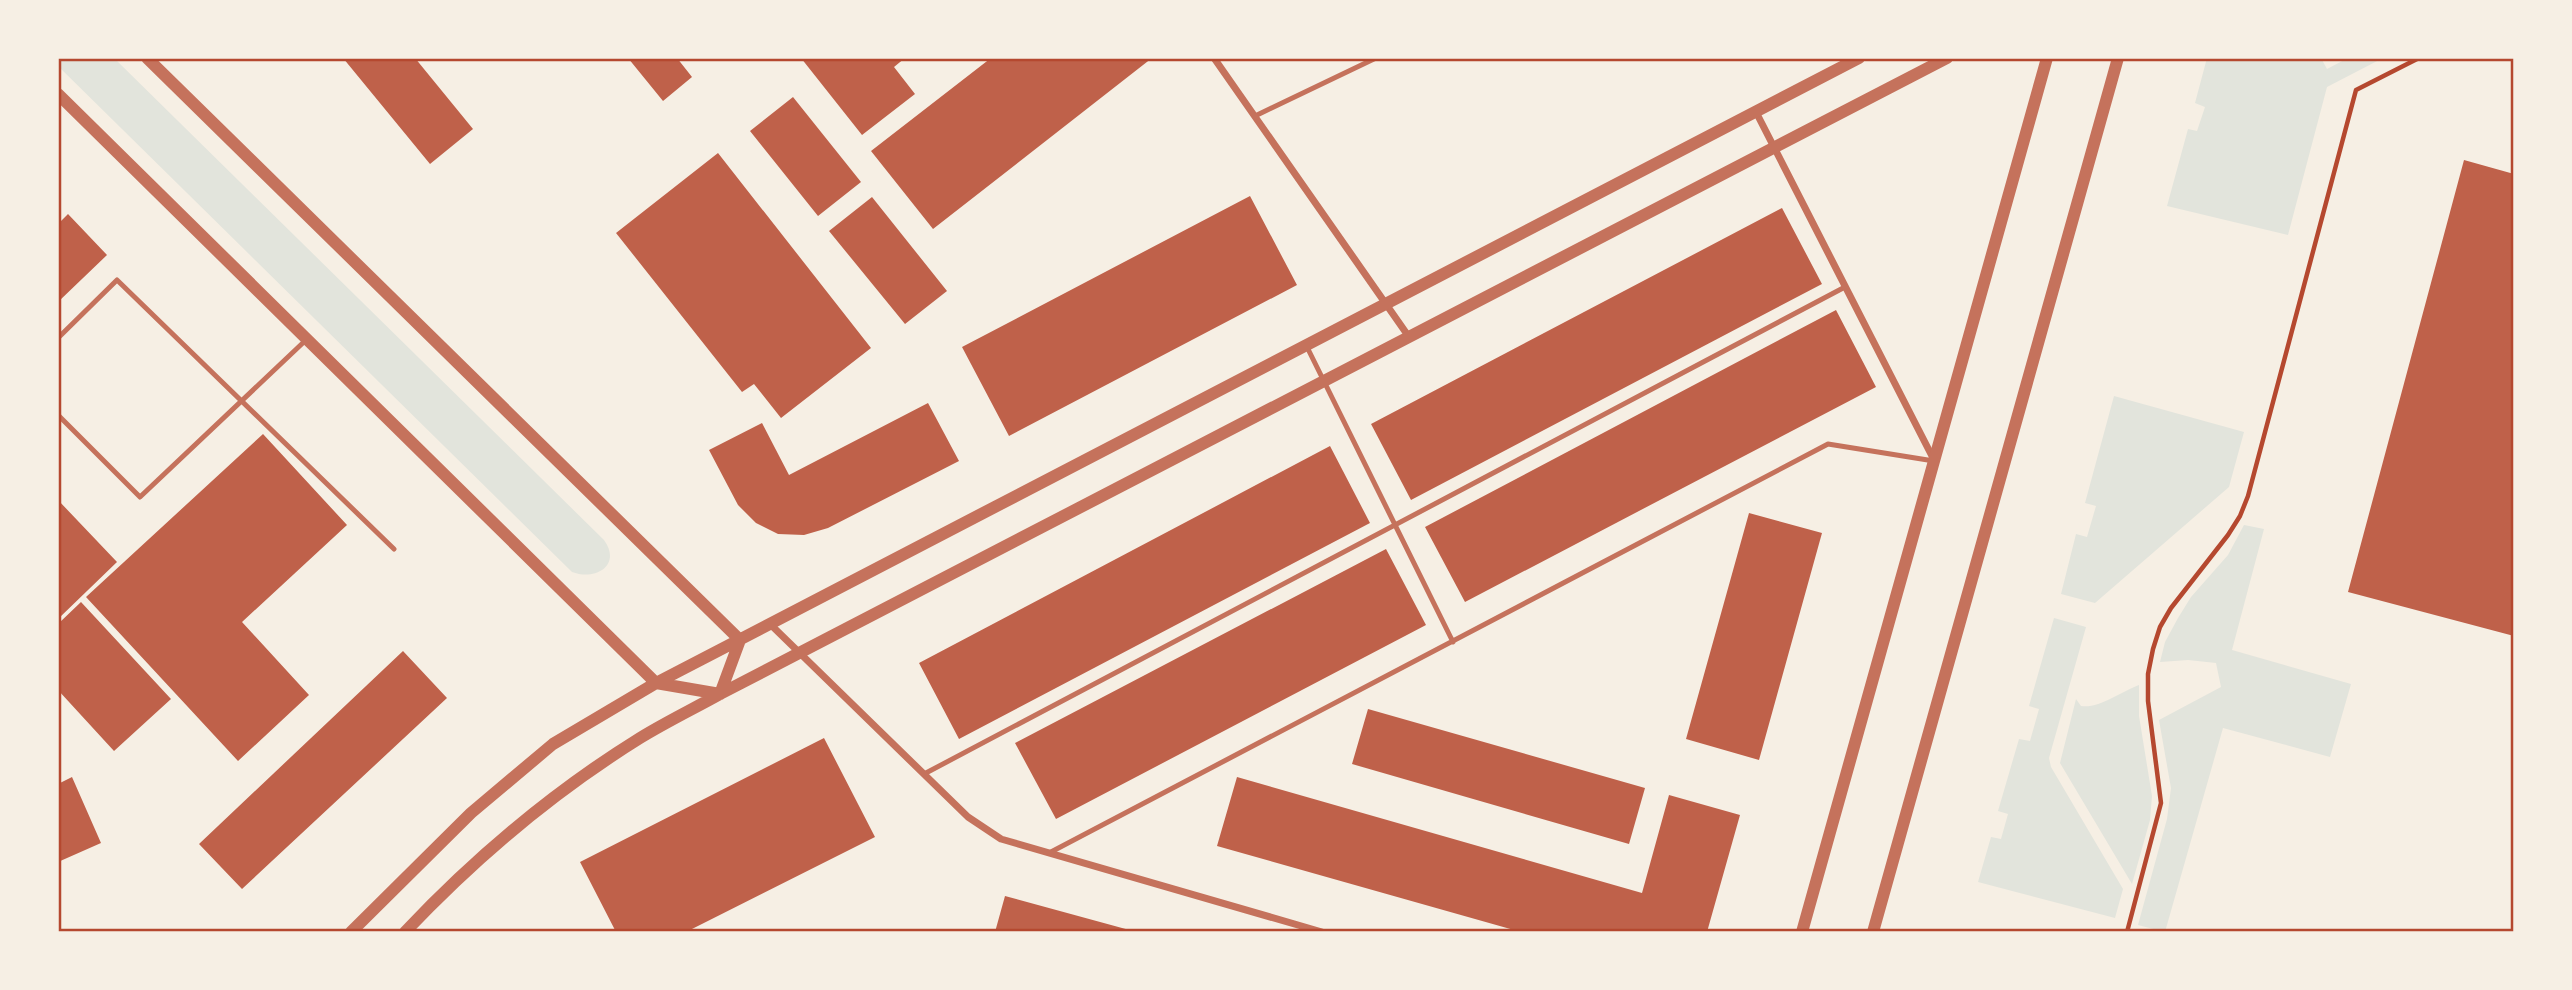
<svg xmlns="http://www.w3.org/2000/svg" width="2572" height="990" font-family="'PT Sans',sans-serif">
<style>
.green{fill:#e2e4dc}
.building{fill:#bf614a}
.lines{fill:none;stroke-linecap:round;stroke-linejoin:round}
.path{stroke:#b5482f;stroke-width:4.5}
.service{stroke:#c5725c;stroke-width:5}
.minor{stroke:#c5725c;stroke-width:7}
.tertiary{stroke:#c5725c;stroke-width:12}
.neatline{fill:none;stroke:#b5482f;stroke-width:2.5}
</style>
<rect width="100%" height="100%" fill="#f6efe4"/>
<path class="green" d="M58 58H114L604 540C622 565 596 581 572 572L58 66Z
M2207 58H2321L2327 69 2348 58H2383L2327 87 2288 235 2167 206 2188 129 2197 131 2205 107 2195 103Z
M2114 396 2244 432 2229 487 2095 603 2061 594 2076 534 2087 537 2096 506 2085 503Z
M2244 525 2264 529 2232 650 2351 684 2330 757 2223 728 2165 932 2138 925 2167 819 2171 788 2159 720 2221 687 2216 663 2188 660 2160 662 2165 642 2178 618 2191 597 2228 555Z
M2054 618 2086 627 2049 758 2051 767 2123 889 2115 918 1978 882 1991 837 2001 839 2008 814 1998 811 2019 739 2030 741 2039 709 2029 706Z
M2139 685V716L2152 796 2150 820 2132 884 2060 763 2076 699 2081 706C2098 709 2121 692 2139 685Z"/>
<path class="building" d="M343 58H415L473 129 430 164Z
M628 58H677L692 77 663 101Z
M801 58H905L894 67 915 94 862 135Z
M991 58H1152L933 229 871 151Z
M793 97 861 182 818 216 750 131Z
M718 153 871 348 781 418 754 384 742 392 616 233Z
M2464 160 2514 174V636L2348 592Z
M1250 196 1297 285 1009 436 962 347Z
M872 197 947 291 905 324 829 231Z
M1782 208 1822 284 1411 500 1371 424Z
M68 214 107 255 58 302V224Z
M1836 310 1876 387 1465 602 1425 527Z
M928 403 959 461 828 528 804 535 778 534 756 523 738 505 709 450 762 423 789 475Z
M263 434 347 525 242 622 309 695 238 761 86 597Z
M1330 446 1370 523 959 739 919 663Z
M58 500 117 562 58 619Z
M1749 513 1822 533 1759 760 1686 739Z
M1386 549 1426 625 1056 819 1015 743Z
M81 602 171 699 114 751 58 690V624Z
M403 651 447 698 242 889 199 844Z
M1368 709 1645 788 1629 844 1352 764Z
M824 738 875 837 686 932H616L580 862Z
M72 777 101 843 58 862V784Z
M1237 777 1642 893 1669 795 1740 815 1707 932H1521L1217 846Z
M1005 896 1133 931V932H995Z"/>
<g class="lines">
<path class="path" d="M2127 932 2161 803 2148 701V674L2153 649 2160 627 2171 608 2228 535 2240 516 2248 496 2356 90 2419 58"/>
<path class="service" d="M1255 116 1376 58
M58 338 117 280 394 549
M1307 347 1453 642
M58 415 140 497 307 339
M924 774 1845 287
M1049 853 1828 444 1934 461"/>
<path class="minor" d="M1214 58 1409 337
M1756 112 1934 460
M770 624 968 817 1001 839 1322 932"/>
<path class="tertiary" d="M58 94 656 683 720 694 740 640 147 58
M351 932 471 813 553 744 656 683 1859 58
M405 932C475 858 553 792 640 738 666 722 693 709 720 694L1947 58
M1802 932 2047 58
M1873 932 2118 58"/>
</g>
<rect width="2572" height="990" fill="none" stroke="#f6efe4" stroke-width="119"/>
<rect x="60" y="60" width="2452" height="870" class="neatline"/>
</svg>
